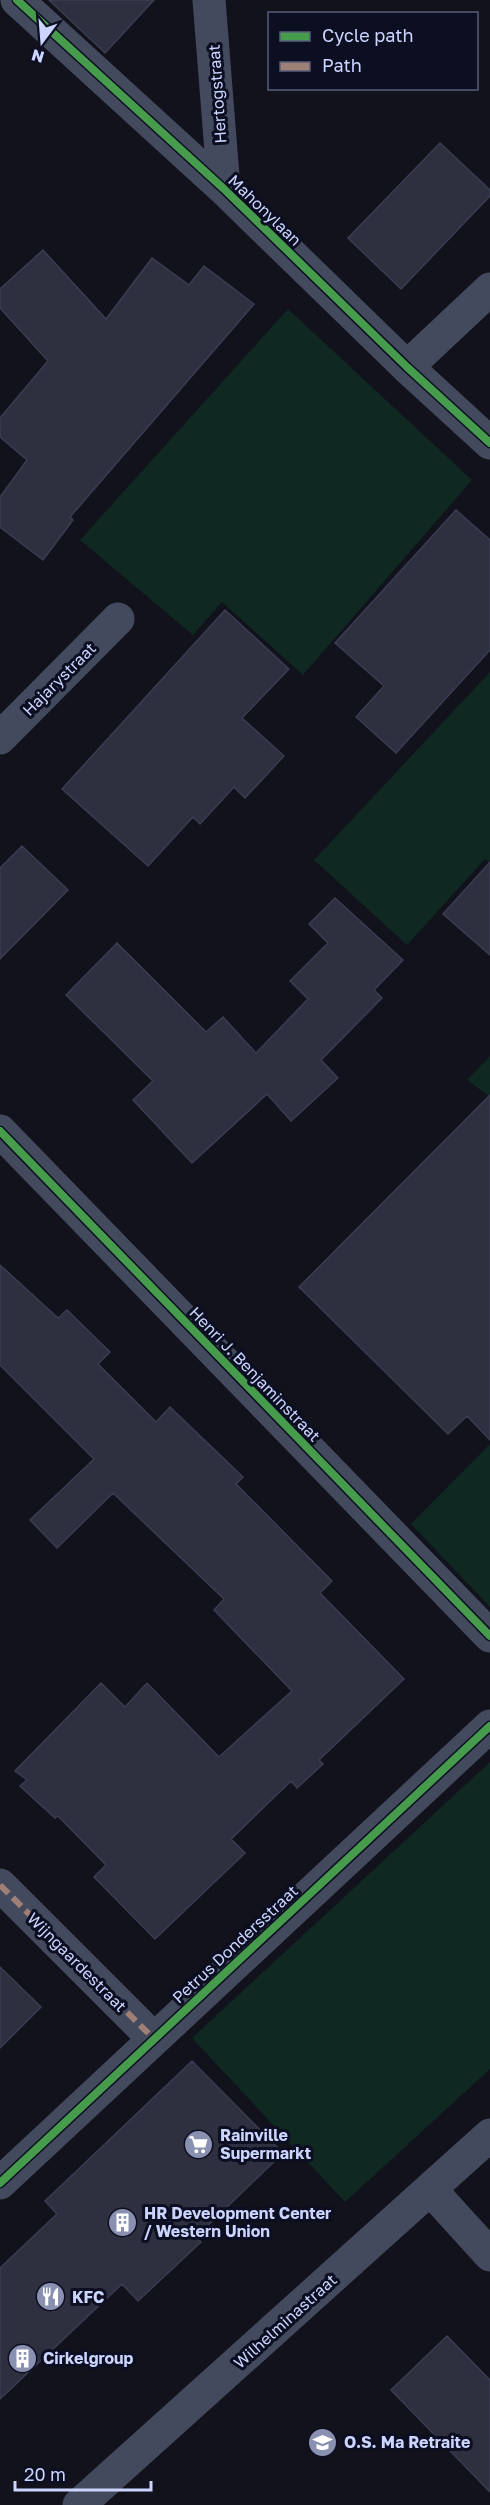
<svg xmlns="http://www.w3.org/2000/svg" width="490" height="2505" font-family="'Golos Text',sans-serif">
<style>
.green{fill:#0f2821}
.building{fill:#2e303f;stroke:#3a3d51;stroke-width:1.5}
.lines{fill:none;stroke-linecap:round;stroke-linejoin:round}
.minor{stroke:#444a5d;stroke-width:33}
.quiet{stroke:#9e8076;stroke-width:6;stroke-dasharray:12 6;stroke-linecap:butt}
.cycleway-casing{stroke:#0c0e21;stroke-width:11}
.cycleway{stroke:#469c4c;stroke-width:8}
.labels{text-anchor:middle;stroke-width:6;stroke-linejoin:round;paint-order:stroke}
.street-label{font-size:16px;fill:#cbd5ff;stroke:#0c0e21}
.poi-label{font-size:16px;font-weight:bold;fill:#cbd5ff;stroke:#0c0e21;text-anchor:start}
</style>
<rect width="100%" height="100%" fill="#11121c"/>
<path class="green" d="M288 309 472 480 303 675 222 602 193 635 80 540Z
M490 672V863L485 859 407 945 314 860Z
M490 1056V1097L467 1080Z
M490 1444V1607L411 1524Z
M490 1762V2069L345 2202 192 2038Z"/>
<path class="building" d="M49 0H154L105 53Z
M440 143 490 190V196L401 289 348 238Z
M43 250 106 319 152 258 189 285 204 266 254 304 70 517 73 520 43 560 0 527V497L27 460 0 437V418L48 361 0 308V289Z
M456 510 490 540V650L396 753 356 717 384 686 335 643Z
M225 610 289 669 242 718 284 756 245 798 234 787 200 824 193 817 148 866 62 789Z
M22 846 68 890 0 959V868Z
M490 862V955L443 914Z
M335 898 403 960 374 990 382 998 321 1060 338 1078 291 1121 267 1094 192 1163 133 1100 153 1081 66 995 117 943 206 1032 223 1017 256 1053 308 999 290 981 328 943 309 924Z
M490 1095V1440L467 1416 448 1434 299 1287Z
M0 1265 58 1318 67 1310 110 1352 98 1364 156 1422 170 1407 243 1477 236 1484 332 1581 320 1593 404 1679 319 1760 323 1764 297 1788 291 1781 231 1839 245 1853 155 1939 94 1877 106 1865 58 1816 55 1818 20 1786 27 1780 15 1771 101 1683 125 1707 147 1683 219 1757 292 1691 214 1610 224 1599 113 1493 57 1548 30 1520 94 1459 0 1365Z
M0 1967 41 2007 0 2048Z
M192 2061 283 2153 196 2237 201 2242 138 2301 122 2284 0 2399V2268L57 2214 45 2201Z
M447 2336 490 2380V2492L391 2390Z"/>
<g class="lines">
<path class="minor" d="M17 0 224 189 407 367 490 443
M209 0 224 189
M407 367 490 289
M0 738 118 619
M0 1131 490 1636
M0 1885 153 2038
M0 2183 490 1726
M430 2189 490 2255
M79 2505 490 2135"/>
<path class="quiet" d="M0 1885 153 2038"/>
<defs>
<path id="cycleway" d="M17 0 224 189 407 367 490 443
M0 1131 490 1636
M0 2183 490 1726"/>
</defs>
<use href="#cycleway" class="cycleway-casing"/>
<use href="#cycleway" class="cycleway"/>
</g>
<defs>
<symbol id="supermarket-disc" viewBox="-11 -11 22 22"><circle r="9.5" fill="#8a91b0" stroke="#0c0e21"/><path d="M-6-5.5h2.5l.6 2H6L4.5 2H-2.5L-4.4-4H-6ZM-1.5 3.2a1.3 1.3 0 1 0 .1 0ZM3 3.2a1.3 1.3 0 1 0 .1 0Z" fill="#fff"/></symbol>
<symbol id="building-disc" viewBox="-11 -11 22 22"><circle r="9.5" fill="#8a91b0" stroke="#0c0e21"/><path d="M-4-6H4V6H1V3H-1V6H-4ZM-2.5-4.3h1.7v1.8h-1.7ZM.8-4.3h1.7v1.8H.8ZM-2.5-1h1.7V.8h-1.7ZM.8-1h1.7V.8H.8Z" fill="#fff"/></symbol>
<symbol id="restaurant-disc" viewBox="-11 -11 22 22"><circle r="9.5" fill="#8a91b0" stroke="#0c0e21"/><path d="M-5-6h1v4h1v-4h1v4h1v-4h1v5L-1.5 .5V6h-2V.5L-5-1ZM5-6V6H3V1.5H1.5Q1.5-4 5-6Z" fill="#fff"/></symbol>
<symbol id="school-disc" viewBox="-11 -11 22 22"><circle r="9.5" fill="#8a91b0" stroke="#0c0e21"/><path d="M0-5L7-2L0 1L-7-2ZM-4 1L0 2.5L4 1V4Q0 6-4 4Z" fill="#fff"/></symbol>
</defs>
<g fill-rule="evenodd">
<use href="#supermarket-disc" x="182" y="2128" width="33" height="33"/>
<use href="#building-disc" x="106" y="2206" width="33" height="33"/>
<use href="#restaurant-disc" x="34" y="2280" width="33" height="33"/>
<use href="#building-disc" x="6" y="2342" width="33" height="33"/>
<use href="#school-disc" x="306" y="2426" width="33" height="33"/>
</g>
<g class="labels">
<g class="street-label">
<text transform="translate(217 94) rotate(-94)" y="6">Hertogstraat</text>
<text transform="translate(265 210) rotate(44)" y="6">Mahonylaan</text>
<text transform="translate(59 679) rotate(-45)" y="6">Hajarystraat</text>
<text transform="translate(255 1374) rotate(46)" y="6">Henri J. Benjaminstraat</text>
<text transform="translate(235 1944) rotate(-43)" y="6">Petrus Dondersstraat</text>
<text transform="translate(77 1962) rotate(45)" y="6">Wijngaardestraat</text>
<text transform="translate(285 2321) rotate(-42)" y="6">Wilhelminastraat</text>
</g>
<g class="poi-label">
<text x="220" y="2141">Rainville<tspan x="220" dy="18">Supermarkt</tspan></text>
<text x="144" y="2219">HR Development Center<tspan x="144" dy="18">/ Western Union</tspan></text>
<text x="72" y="2303">KFC</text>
<text x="43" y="2364">Cirkelgroup</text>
<text x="344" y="2448">O.S. Ma Retraite</text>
</g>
</g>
<rect x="268" y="12" width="210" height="78" fill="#0c0e21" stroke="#585e7a" stroke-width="1.5"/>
<rect x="280" y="32" width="30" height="9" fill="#469c4c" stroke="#585e7a" stroke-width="1.5"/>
<text x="322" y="42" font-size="18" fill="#cbd5ff">Cycle path</text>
<rect x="280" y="62" width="30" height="9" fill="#9e8076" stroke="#585e7a" stroke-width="1.5"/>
<text x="322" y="72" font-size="18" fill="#cbd5ff">Path</text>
<g transform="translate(42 42) rotate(196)" stroke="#0c0e21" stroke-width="4.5" paint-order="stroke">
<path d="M0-4.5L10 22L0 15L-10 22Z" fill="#cbd5ff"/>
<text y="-9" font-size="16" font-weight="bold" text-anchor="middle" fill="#cbd5ff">N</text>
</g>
<path d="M15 2481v9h136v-9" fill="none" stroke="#cbd5ff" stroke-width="3"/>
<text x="24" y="2481" font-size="18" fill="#cbd5ff" stroke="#0c0e21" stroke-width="4.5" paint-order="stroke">20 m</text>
</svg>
